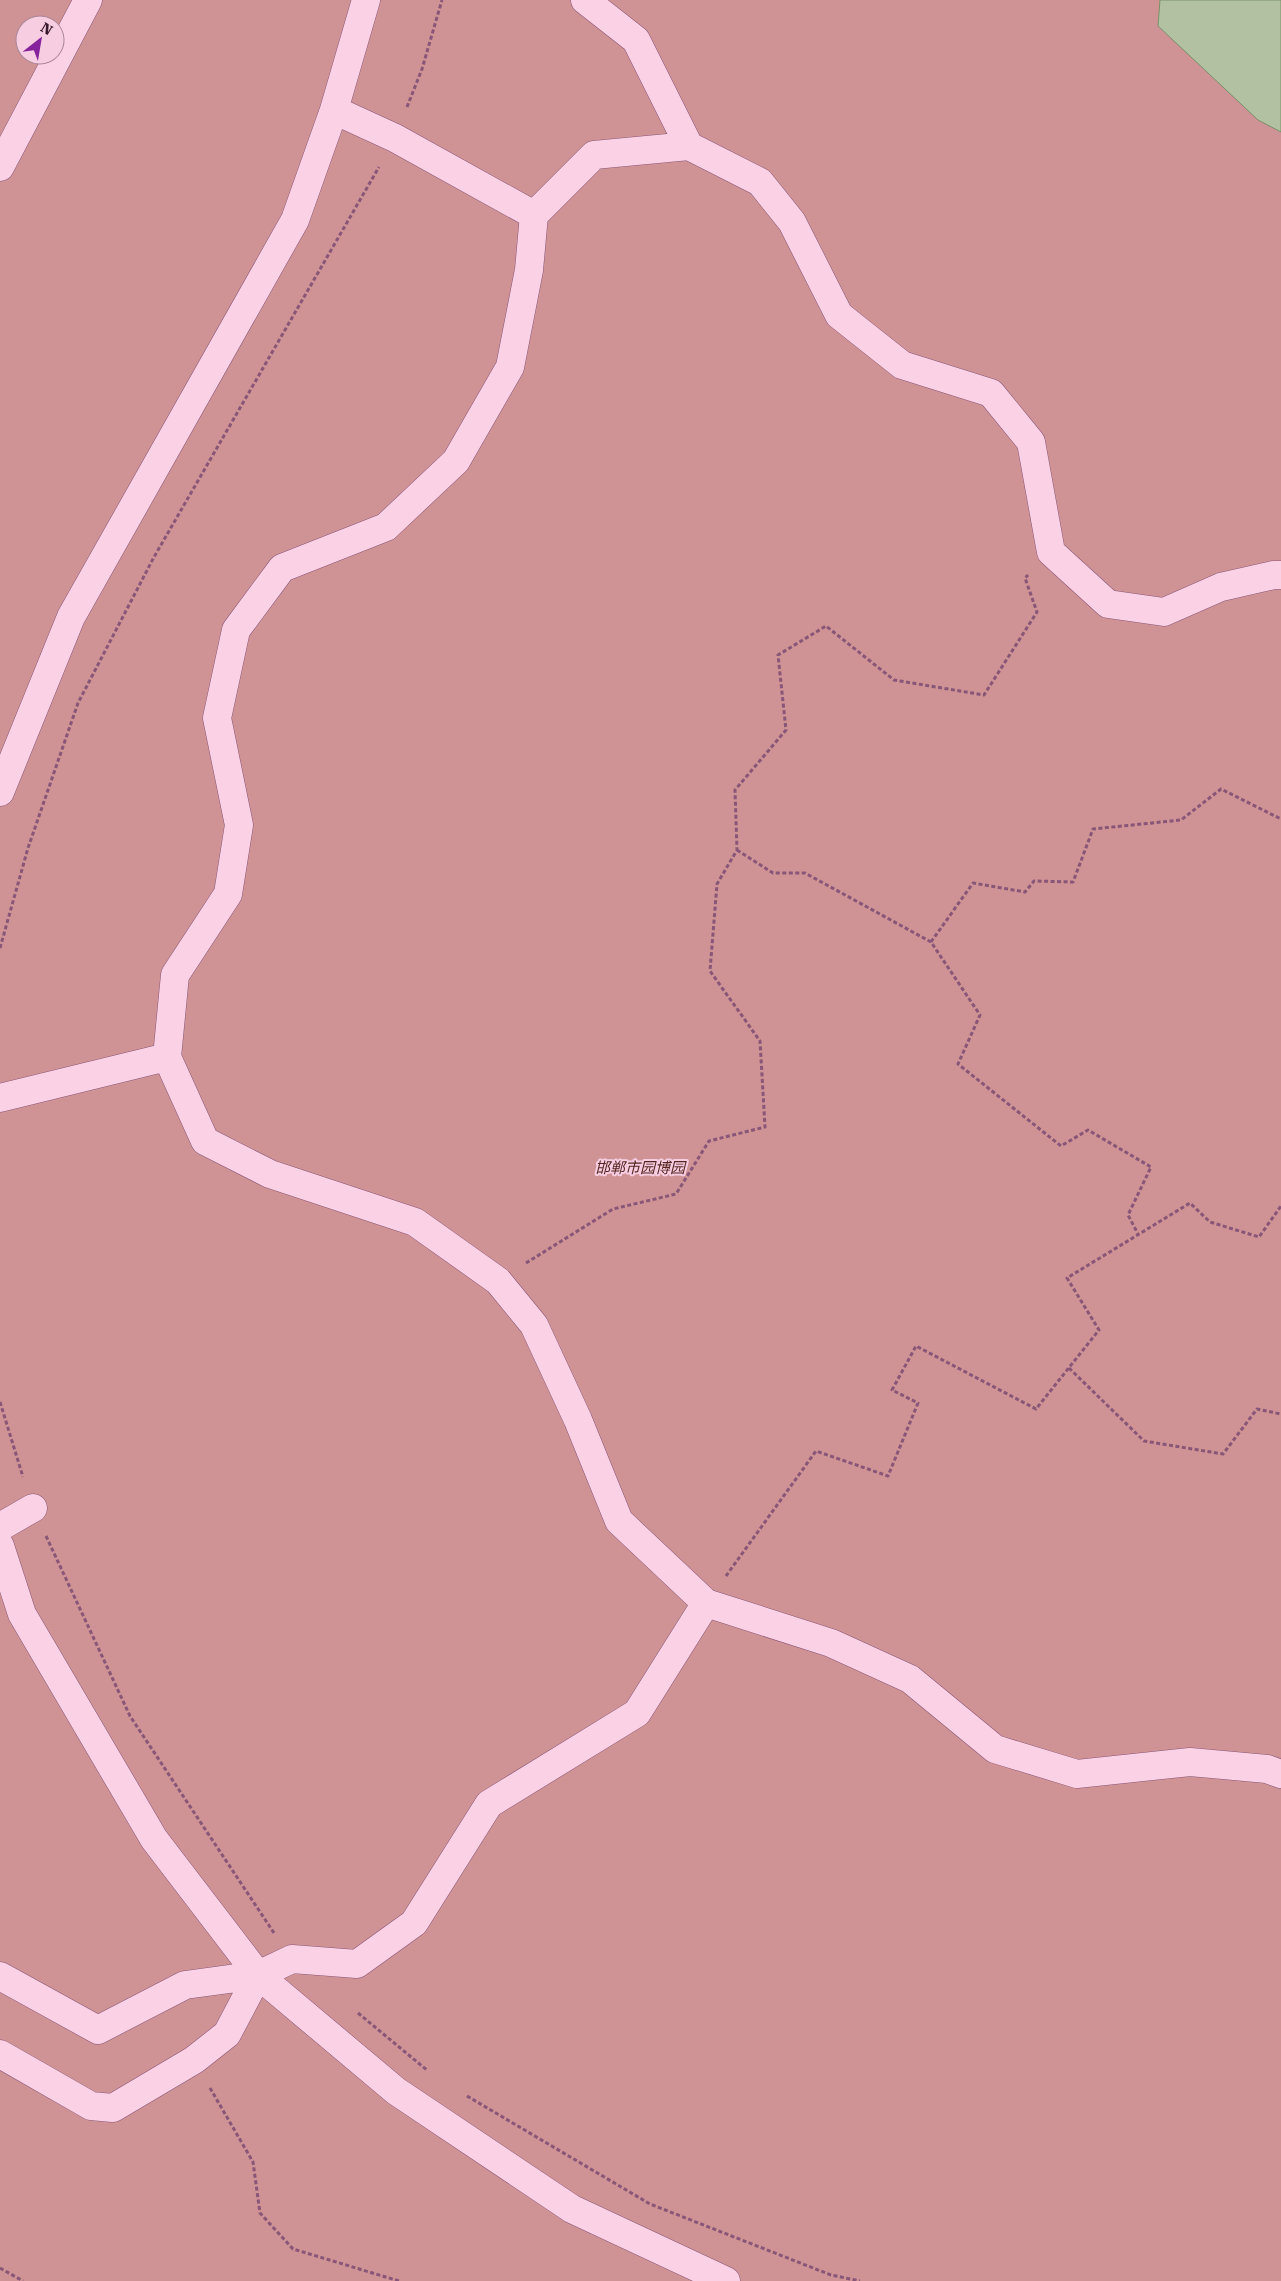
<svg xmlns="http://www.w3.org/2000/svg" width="1281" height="2281" font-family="'Roboto Serif','Noto Sans SC',serif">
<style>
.green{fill:#cf9295;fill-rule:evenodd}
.water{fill:#b1c1a2;stroke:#799069}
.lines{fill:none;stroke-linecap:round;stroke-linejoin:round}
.minor-casing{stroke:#895677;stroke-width:29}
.path{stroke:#895677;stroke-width:3;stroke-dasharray:4 2.5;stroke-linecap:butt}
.minor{stroke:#fbd2e5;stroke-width:28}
.labels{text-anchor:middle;stroke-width:4;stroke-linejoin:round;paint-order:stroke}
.park-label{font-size:15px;font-style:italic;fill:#562521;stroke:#f7cee1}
</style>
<rect width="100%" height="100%" fill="#f0bed6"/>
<path class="green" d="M0 0H1281V2281H0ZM25 25H55V55H25Z"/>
<path class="water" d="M1160 0H1281V132L1258 120 1158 26Z"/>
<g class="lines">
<defs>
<path id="minor" d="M585 0 636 40 689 146
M334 110 395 138 534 215
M0 167 88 0
M1281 575H1274L1221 587 1164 612 1108 604 1051 552 1031 442 991 393 902 365 839 315 792 222 760 182 689 146 594 155 534 215 529 270 510 367 456 461 386 527 282 568 236 630 217 718 239 825 228 894 175 975 167 1057 205 1141 270 1174 415 1222 498 1281 534 1325 578 1420 619 1521 706 1603 831 1643 910 1679 995 1749 1077 1774 1190 1762 1267 1769 1281 1774
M0 792 71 617 295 220 334 110 366 0
M0 1098 167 1057
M0 1527 33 1508
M0 1546 22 1614 154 1839 258 1975 396 2091 572 2209 726 2281
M0 1976 98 2030 185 1985 258 1975
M0 2054 91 2106 113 2108 194 2060 227 2034 258 1975 292 1959 357 1964 414 1923 489 1804 637 1713 706 1603"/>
</defs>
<use href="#minor" class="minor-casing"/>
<path class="path" d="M407 107 422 69 442 0
M737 850 773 873H805L931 942 980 1015 958 1064 1061 1146 1088 1130 1151 1167 1128 1215 1138 1234
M931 942 973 883 1025 892 1034 881 1073 882 1093 829 1181 820 1221 789 1281 819
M0 948 28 848 78 703 154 557 379 167
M526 1263 613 1209 676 1194 709 1141 765 1127 760 1041 710 971 717 884 737 850 735 790 786 730 778 655 826 626 894 680 984 695 1037 612 1025 578 1028 575
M1069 1368 1144 1441 1223 1454 1257 1409 1281 1414
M0 1402 23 1477
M46 1536 130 1716 274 1933
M726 1576 816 1451 888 1476 918 1403 892 1390 916 1346 1036 1409 1099 1330 1067 1278 1190 1203 1210 1222 1259 1237 1281 1206
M358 2013 428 2071
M210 2088 253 2162 260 2213 293 2249 399 2281
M467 2096 650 2204 831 2275 860 2281
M0 2268 23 2281"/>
<use href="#minor" class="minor"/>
</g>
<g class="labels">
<g class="park-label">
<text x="640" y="1173">邯郸市园博园</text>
</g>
</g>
<g transform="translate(40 40) rotate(31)"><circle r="24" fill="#f7cee1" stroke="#ab869a"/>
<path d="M0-4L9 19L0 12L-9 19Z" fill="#86229c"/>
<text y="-8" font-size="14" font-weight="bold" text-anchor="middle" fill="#381b2f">N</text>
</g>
</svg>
